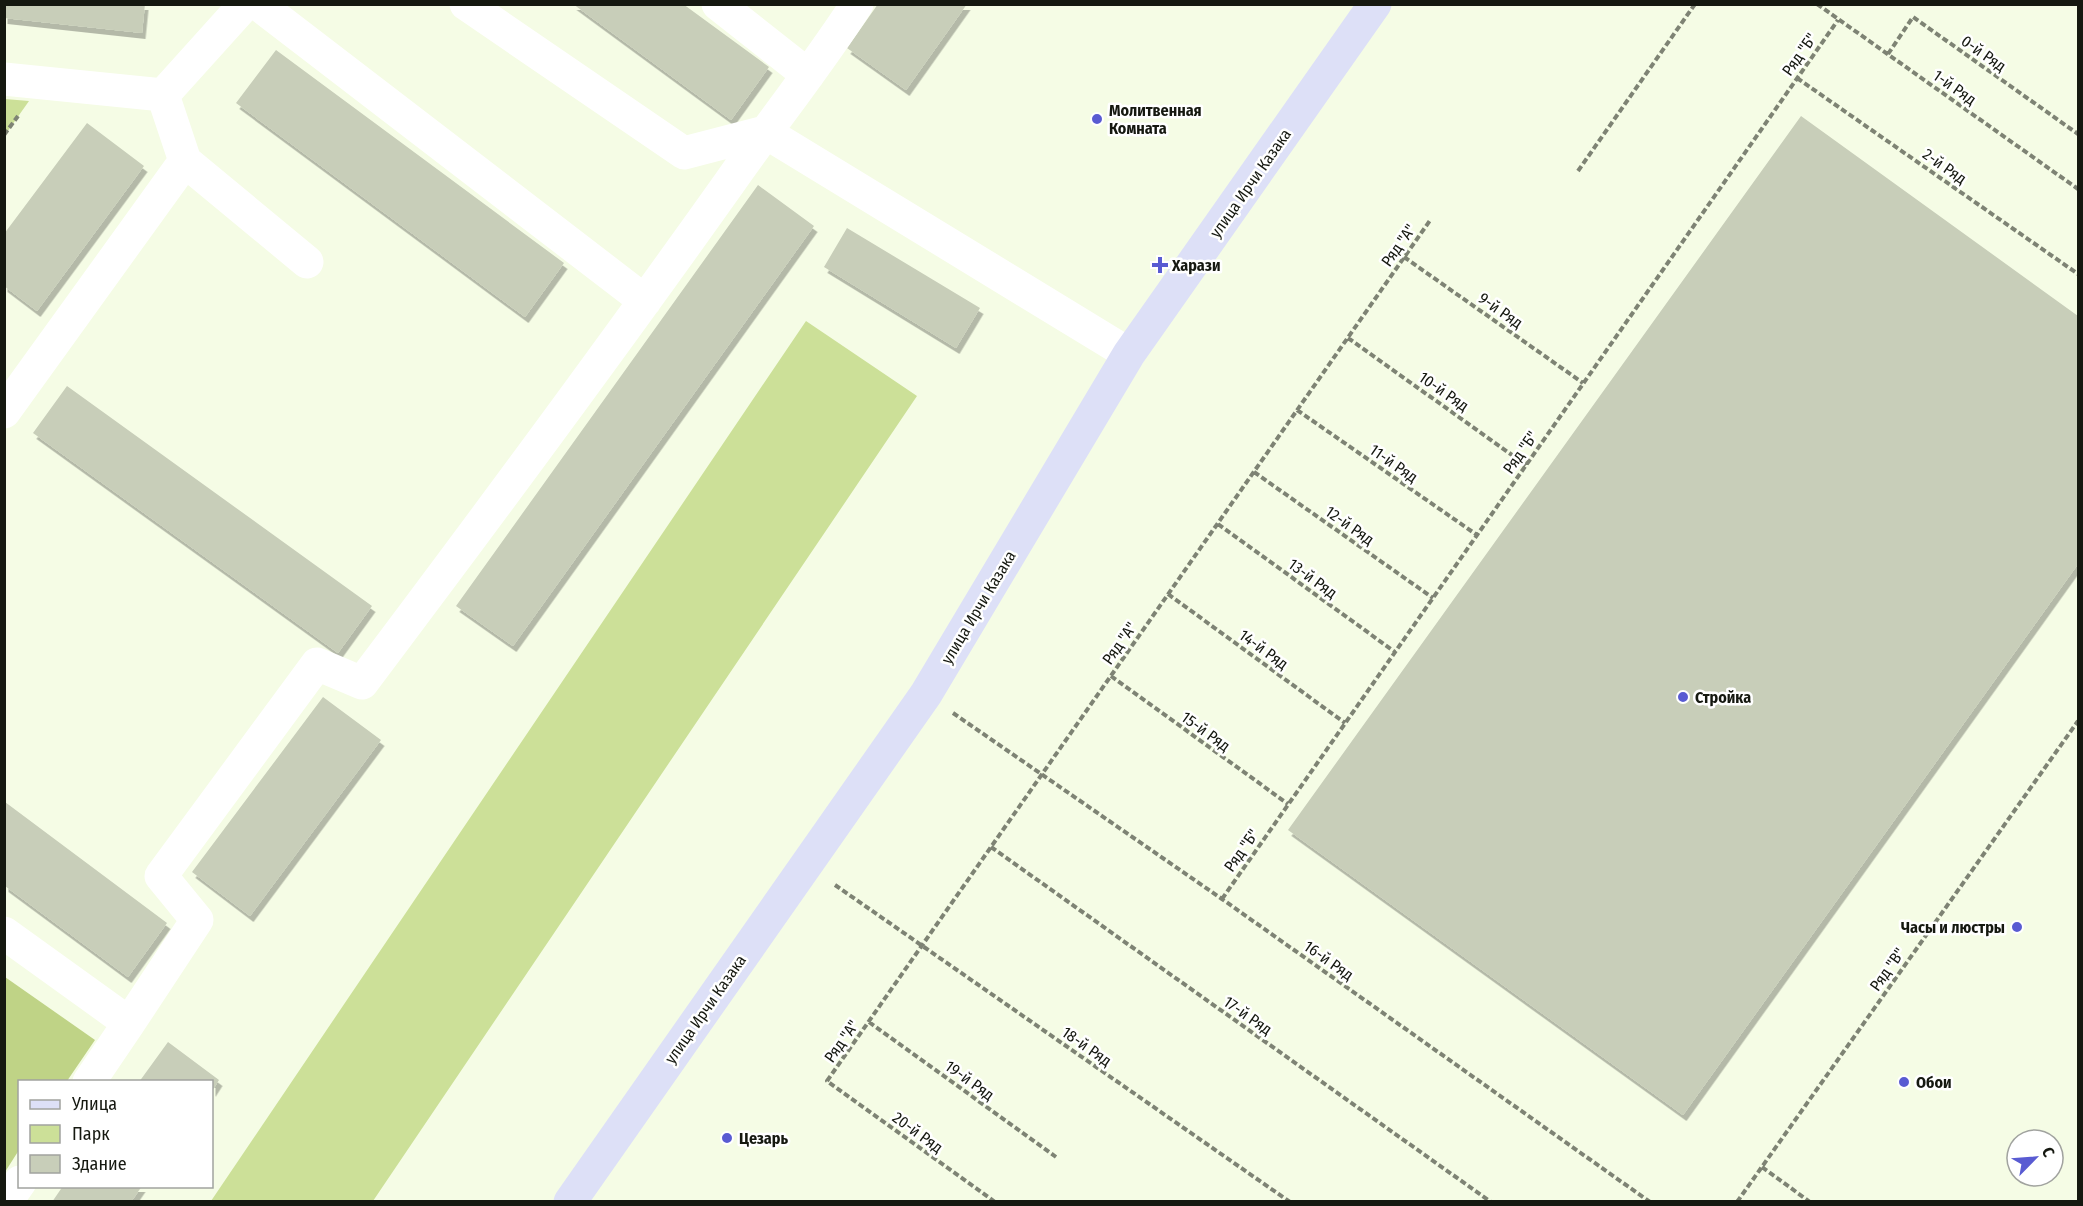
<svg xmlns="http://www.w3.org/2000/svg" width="2083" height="1206" font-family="'Fira Sans Condensed',sans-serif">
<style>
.green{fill:#cce098}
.forest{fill:#bfd386}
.building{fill:#c8ceb9;filter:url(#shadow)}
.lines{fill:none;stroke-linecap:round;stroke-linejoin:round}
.path{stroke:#7e8374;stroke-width:4;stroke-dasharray:6 3;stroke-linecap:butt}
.minor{stroke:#fff;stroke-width:33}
.major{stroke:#dde0f7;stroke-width:33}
.poi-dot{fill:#595bd2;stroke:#fff;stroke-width:2}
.labels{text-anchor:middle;stroke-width:5;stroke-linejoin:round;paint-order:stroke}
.street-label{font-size:16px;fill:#151810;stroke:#fff}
.poi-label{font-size:16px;font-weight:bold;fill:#151810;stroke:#fff;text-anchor:start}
</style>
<defs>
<filter id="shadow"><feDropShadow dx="3.5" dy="6" stdDeviation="0" flood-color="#0004"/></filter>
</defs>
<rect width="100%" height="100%" fill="#f5fce5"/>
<path class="green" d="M5 99 29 101 5 135 4 99Z
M806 321 917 396 373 1201H211Z"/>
<path class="forest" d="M5 977 95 1040 67 1081 20 1082 19 1150 5 1172Z"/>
<path class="building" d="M4 4H145L142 33 4 18Z
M573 4H683L769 67 731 120Z
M878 4H967L906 90 847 48Z
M276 50 564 263 525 317 236 103Z
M1801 116 2078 316V564L1683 1115 1288 830Z
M87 123 144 166 37 311 4 286V234Z
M758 185 814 226 513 646 456 606Z
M847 228 980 308 956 348 824 267Z
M67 386 372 606 338 653 33 433Z
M323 697 381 740 250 916 192 872Z
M5 802 167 923 128 977 5 886Z
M168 1042 219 1080 212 1091V1082H139Z
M63 1186H142L131 1202H52Z"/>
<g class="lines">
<path class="path" d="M1817 4 2078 189
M1888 54 1913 17 2078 134
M1797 78 2078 274
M4 135 18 116
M1578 171 1695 4
M1404 257 1583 383
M1348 338 1526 465
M1297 410 1477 535
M1254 472 1433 598
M1218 524 1395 652
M1168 594 1345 723
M1111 676 1288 804
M953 713 1222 899 1650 1202
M991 847 1491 1202
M835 885 1290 1202
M1222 899 1838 20
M869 1022 1056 1157
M1762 1167 1810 1202
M995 1202 827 1081 1431 219
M1737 1202 2078 721"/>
<path class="minor" d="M258 4 645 301
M466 4 684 153 765 132 1129 354
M718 4 808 75
M4 79 163 95 245 4
M185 161 307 262
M4 412 185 161 163 95
M4 933 129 1023 89 1082
M129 1023 197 920 161 876 317 664 362 683C487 517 610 351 730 182 772 122 817 66 857 4
M6 1202 20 1182"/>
<path class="major" d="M570 1202 926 694 1129 354 1375 4"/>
</g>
<g class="poi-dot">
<circle cx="1097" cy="119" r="6"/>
<path d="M1157 256h6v6h6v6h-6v6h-6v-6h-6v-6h6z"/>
<circle cx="1683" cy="697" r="6"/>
<circle cx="2017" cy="927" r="6"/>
<circle cx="1904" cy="1082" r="6"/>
<circle cx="727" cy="1138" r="6"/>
</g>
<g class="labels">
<g class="street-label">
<text transform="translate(1984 53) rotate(35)" y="6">0-й Ряд</text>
<text transform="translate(1799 54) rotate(-55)" y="6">Ряд "Б"</text>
<text transform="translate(1955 87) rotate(35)" y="6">1-й Ряд</text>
<text transform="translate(1945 166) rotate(35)" y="6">2-й Ряд</text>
<text transform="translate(1250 183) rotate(-55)" y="6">улица Ирчи Казака</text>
<text transform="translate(1398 245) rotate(-55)" y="6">Ряд "А"</text>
<text transform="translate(1501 310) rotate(35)" y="6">9-й Ряд</text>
<text transform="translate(1444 391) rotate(35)" y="6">10-й Ряд</text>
<text transform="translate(1520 452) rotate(-55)" y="6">Ряд "Б"</text>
<text transform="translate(1394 463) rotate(35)" y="6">11-й Ряд</text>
<text transform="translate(1350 525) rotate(35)" y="6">12-й Ряд</text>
<text transform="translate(1313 578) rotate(36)" y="6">13-й Ряд</text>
<text transform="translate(978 607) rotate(-59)" y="6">улица Ирчи Казака</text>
<text transform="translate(1119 643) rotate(-55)" y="6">Ряд "А"</text>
<text transform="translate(1264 649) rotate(36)" y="6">14-й Ряд</text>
<text transform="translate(1206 731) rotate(36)" y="6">15-й Ряд</text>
<text transform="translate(1241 850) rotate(-55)" y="6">Ряд "Б"</text>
<text transform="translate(1329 960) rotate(35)" y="6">16-й Ряд</text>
<text transform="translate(1887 969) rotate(-55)" y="6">Ряд "В"</text>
<text transform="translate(705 1009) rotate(-55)" y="6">улица Ирчи Казака</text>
<text transform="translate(1248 1015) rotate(35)" y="6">17-й Ряд</text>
<text transform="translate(841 1041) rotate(-55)" y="6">Ряд "А"</text>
<text transform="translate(1087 1046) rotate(35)" y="6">18-й Ряд</text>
<text transform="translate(970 1080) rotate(36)" y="6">19-й Ряд</text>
<text transform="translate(918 1132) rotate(36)" y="6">20-й Ряд</text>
</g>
<g class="poi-label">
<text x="1109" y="116">Молитвенная<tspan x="1109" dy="18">Комната</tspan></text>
<text x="1172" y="271">Харази</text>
<text x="1695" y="703">Стройка</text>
<text x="2005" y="933" text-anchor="end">Часы и люстры</text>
<text x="1916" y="1088">Обои</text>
<text x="739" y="1144">Цезарь</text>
</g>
</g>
<rect width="2083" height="1206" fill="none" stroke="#151810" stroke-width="12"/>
<rect x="18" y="1080" width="195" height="108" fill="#ffffff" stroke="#a1a39f" stroke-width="1.5"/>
<rect x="30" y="1100" width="30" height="9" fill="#dde0f7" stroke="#a1a39f" stroke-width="1.5"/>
<text x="72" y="1110" font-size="18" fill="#151810">Улица</text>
<rect x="30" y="1125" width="30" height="18" fill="#cce098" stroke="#a1a39f" stroke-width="1.5"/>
<text x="72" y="1140" font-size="18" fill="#151810">Парк</text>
<rect x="30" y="1155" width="30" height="18" fill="#c8ceb9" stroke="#a1a39f" stroke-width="1.5"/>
<text x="72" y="1170" font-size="18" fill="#151810">Здание</text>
<g transform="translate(2035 1158) rotate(65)"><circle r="28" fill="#ffffff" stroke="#a1a39f" stroke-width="1.5"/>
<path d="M0-4.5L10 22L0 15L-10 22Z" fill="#595bd2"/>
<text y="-9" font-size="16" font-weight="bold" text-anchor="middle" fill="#151810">С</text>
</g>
</svg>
